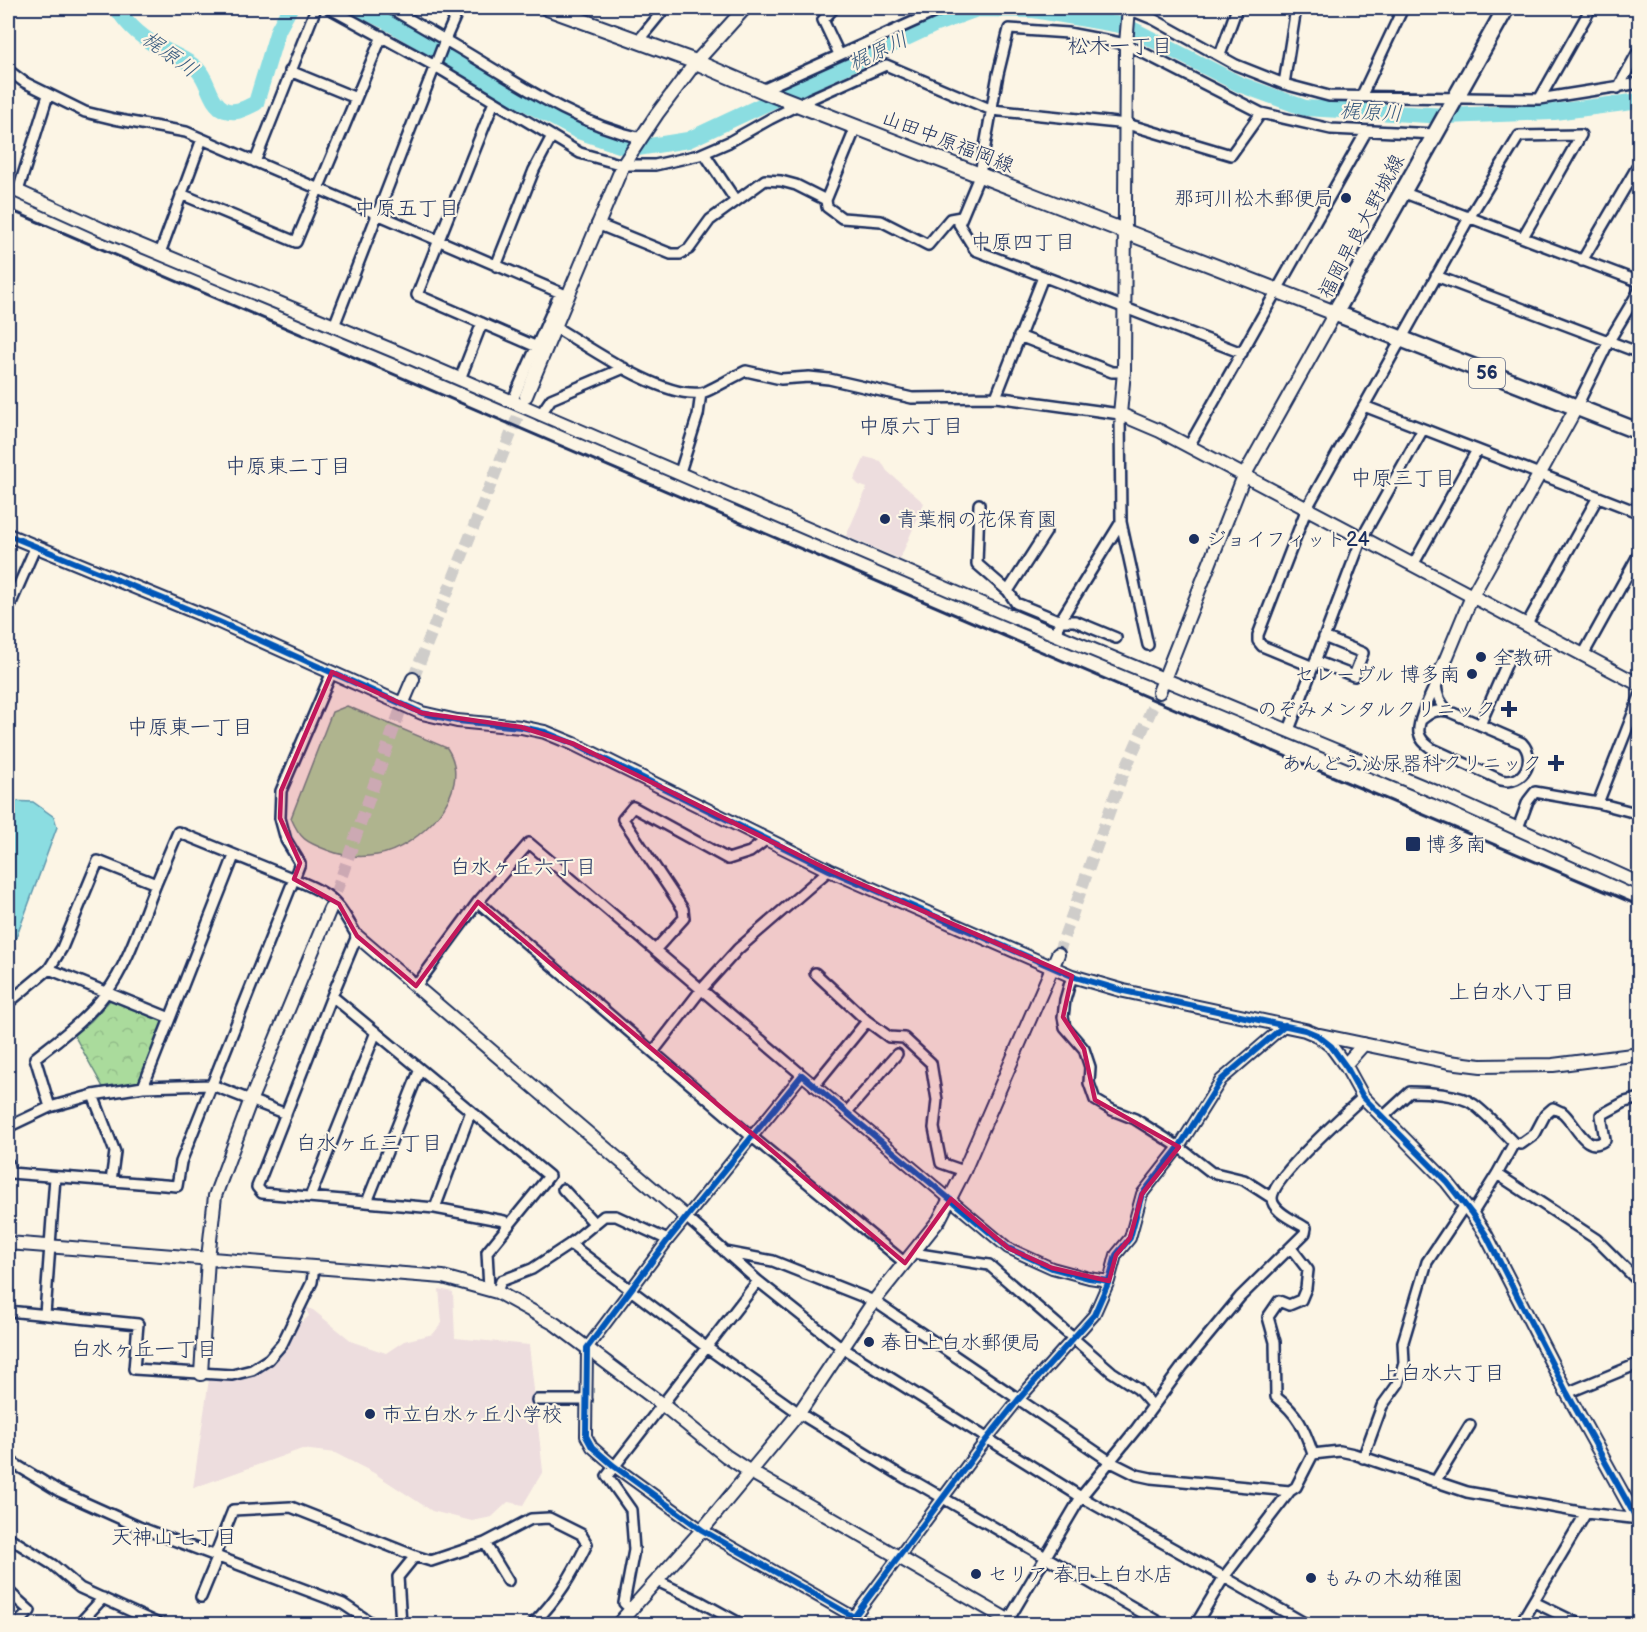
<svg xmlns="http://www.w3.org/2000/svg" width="1647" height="1632" font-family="'Balsamiq Sans','Klee One',sans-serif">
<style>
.built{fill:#edddde}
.grass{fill:#aadb9c;stroke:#62857d;stroke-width:1.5}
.park{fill:url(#park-crowns);stroke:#62857d;stroke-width:1.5}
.water{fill:#8bdde1;stroke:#5e97ad;stroke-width:1.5}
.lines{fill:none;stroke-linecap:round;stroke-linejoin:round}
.river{stroke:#8bdde1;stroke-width:16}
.tertiary-tunnel{stroke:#cfcdca;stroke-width:12;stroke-dasharray:12 6;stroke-linecap:butt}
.minor-casing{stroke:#1b2f5e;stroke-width:14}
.tertiary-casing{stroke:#1b2f5e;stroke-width:16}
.secondary-casing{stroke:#1b2f5e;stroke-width:18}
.primary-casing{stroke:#1b2f5e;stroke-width:20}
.minor{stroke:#fcf5e5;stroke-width:9}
.tertiary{stroke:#fcf5e5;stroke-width:12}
.secondary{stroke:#fcf5e5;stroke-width:14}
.primary{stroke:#fcf5e5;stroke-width:15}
.rail{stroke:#1b2f5e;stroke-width:3}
.cycleway-casing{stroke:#fcf5e5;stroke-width:10}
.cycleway{stroke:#0057b8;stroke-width:6}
.marked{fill:#c2185b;fill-opacity:0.2;stroke:#c2185b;stroke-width:4.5;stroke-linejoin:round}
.poi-dot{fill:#1b2f5e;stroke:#fcf5e5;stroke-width:2}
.labels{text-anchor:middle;stroke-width:4.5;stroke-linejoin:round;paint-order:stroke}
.shield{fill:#fcf5e5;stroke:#5e6a86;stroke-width:1.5}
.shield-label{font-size:18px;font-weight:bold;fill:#1b2f5e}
.street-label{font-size:20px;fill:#1b2f5e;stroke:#fcf5e5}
.poi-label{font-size:20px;fill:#1b2f5e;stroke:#fcf5e5;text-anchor:start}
.neighbourhood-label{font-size:21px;fill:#1b2f5e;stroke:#fcf5e5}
.water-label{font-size:21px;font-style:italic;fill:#375a7f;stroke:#fcf5e5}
</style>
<defs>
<pattern id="park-crowns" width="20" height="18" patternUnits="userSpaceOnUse" patternTransform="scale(1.5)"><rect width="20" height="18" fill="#aadb9c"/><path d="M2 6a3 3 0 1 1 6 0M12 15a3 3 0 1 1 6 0" fill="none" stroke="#92bc89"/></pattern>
</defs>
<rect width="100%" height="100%" fill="#fcf5e5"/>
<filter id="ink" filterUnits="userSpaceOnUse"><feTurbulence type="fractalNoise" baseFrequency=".0167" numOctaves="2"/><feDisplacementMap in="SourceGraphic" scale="12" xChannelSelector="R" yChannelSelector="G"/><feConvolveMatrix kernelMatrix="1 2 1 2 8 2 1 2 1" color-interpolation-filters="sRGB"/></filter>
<g filter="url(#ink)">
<path class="built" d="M865 457 881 461 887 471 924 503 900 559 846 536 867 488 859 485 854 480Z
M439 1289 453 1292 455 1338 529 1345 543 1471 523 1505 508 1502 492 1517 472 1521 432 1511 374 1473 335 1453 302 1449 193 1488 209 1379H235L254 1375 273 1361 284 1349 297 1322H302L309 1316 305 1307 313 1310 353 1342 386 1353 404 1341 433 1334 442 1323Z"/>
<path class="grass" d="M347 706 447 748C476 792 418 848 377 855 360 858 342 856 327 850 306 842 300 839 291 818L332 712Z"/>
<path class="park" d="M111 999 164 1021 139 1083 104 1089 74 1035 91 1021Z"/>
<path class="water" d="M8 801 33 802 54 817 57 827 16 938 8 940Z"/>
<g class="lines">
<path class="river" d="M117 8C128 26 146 41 165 50 176 56 188 60 197 69 209 80 209 103 225 110 237 114 245 108 256 103L278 30 290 8
M359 8 388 22 496 87 578 131 631 149 688 140 936 24 977 9 1034 10 1126 26 1239 84 1305 108 1445 116 1554 112 1640 101"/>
<path class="tertiary-tunnel" d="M413 679 526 396
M330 909 404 700
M1058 954 1121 779 1159 692"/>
<defs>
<path id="minor" d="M329 8 435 66 580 153 623 165H655L699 155 729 142 770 119 810 99 886 65 992 110 1127 124 1231 155 1261 113
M459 8 445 40C508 76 569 122 641 138
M834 8 823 20 839 54
M1126 8 1153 19 1236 65 1284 84 1329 96 1539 99 1640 83
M638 41 665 8
M1220 55 1237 8
M8 70 24 82 85 112 114 119 186 132 568 296
M290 71 356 98
M1284 84 1296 8
M1618 88 1640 48
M762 90 944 8
M1361 97 1403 8
M1540 98 1591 8
M494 102 417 295 537 347
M856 127 826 200 827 207 842 218 881 221 928 245 950 219 961 217
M704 153 736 201
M255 162 316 8
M18 191 48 95
M1402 192 1640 282
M181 194 296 242 382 36
M597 224 671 254H680L689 249 710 220 765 180 781 181 796 185 826 200
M160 253 202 139
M1582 261 1640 162
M496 266 534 170 552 136
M1436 276 1640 353
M334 326 445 40 390 8
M555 327C591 348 660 398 701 393 709 392 736 375 746 371L781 379 809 377 829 379 912 398 996 397 1120 414 1121 522 1148 645
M1019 336 1112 372H1124
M1242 353 975 250 959 224 980 174 998 74 1009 29 1068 33 1126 44 1261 113 1331 129 1436 134
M460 379 482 323
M996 397 1043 277
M512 402 560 293
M1364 406 1640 513
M1576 408 1609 341 1640 289
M540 415 551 399 624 368
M1189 446 1366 132
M680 472 698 415 701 393
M979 504 977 564 1008 591 1016 603 1060 621H1075L1116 638
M1413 565 1477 450
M1008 591 1046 532
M8 610 35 548
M1527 624 1598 497
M1056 633 1060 621 1121 522
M1583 655 1640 552
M1315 661 1354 676 1363 653 1324 637
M1313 667 1262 646 1258 641V635L1307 508 1469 218 1519 136 1581 135 1523 237
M332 672 281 791 280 818 286 840 300 863 294 879C334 896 335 898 357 936L332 996 549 1176 487 1252 489 1289
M1436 685C1437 696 1440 703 1448 711
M1421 720C1431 712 1436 709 1448 711L1522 743C1537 759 1524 786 1501 780L1431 748C1426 744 1421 741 1419 733 1417 721 1431 695 1436 683
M1480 725 1510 656
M1289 730 1362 538 1423 429
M1598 803 1640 696
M1518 828 1528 801 1535 792 1598 803 1640 814
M478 902 529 843 802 1075
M655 950 684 918 683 909 623 819 633 807 728 859 750 852 767 839
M49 969 170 1018
M815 973 867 1021 889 1037 904 1038 931 1063 937 1100 934 1128 941 1163 964 1171
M1072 976 1065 1000 1063 1017 1065 1027 1084 1049 1090 1067 1089 1083 1095 1100 1112 1110 1135 1119 1179 1147 1211 1172 1244 1180 1272 1198
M416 986 478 902 751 1136 905 1263
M332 996 257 1187 262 1193 435 1208 504 1221 507 1226
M8 1003 49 969 62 948 98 861 156 884C142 918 128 965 106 993 87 1019 60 1038 35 1058L50 1107
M653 1052 701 990 738 949 829 870
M814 1086 867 1021
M143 1087 212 1085 286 1114
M93 1095 115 1152 111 1181
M846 1113 897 1054
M1383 1117 1410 1092C1426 1092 1460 1094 1473 1104 1488 1115 1501 1130 1514 1143
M8 1127 50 1107 93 1095 143 1087 234 856
M8 1163 10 1173 177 1186 181 1162 294 879 178 832 156 884
M1497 1174 1596 1239 1640 1283
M563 1189 594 1223
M310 1197 376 1032
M367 1202 420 1069
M435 1208 471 1111
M1472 1214 1497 1174 1514 1143 1521 1144 1535 1134 1545 1115 1553 1108C1553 1108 1561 1112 1562 1112 1575 1122 1585 1155 1605 1140L1601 1115 1625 1102 1640 1098
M686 1217 758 1281 841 1347 1081 1497 1224 1577 1306 1624
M570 1244 604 1216H616L668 1240
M1291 1248 1308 1270 1306 1288 1301 1300 1289 1305 1279 1301 1268 1317 1275 1342 1276 1397C1298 1414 1304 1428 1313 1454
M725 1252 773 1261 874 1301 1111 1462 1137 1475 1151 1478 1290 1491 1296 1487 1313 1454 1340 1451 1354 1454 1467 1492 1586 1513 1640 1519
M913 1253 989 1265 1112 1372 1138 1389 1152 1405
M1109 1281 1089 1278 1052 1268 1008 1248 802 1075 668 1240 587 1348 586 1436 592 1447 614 1466 702 1530 854 1617 986 1440 1018 1400 1094 1315 1109 1281 1116 1255 1130 1238 1142 1194 1179 1147 1221 1080 1285 1025
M497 1292 501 1281 532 1269 570 1244 706 1347 799 1413 905 1478 917 1483 1162 1624
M8 1311 138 1324 134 1369 232 1375 252 1370 269 1359 282 1344 312 1282 314 1267
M45 1314 55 1177
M1567 1393 1640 1363
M537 1400H587
M1363 1458 1382 1406 1398 1384 1404 1363 1403 1342 1427 1262 1465 1205
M8 1460 59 1491 139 1527 343 1604 373 1624
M1435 1482 1470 1425
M8 1537 53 1565 80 1588 159 1624
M485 1543 508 1581
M215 1555 233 1510 291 1507 415 1556
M657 1581 699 1601 741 1624
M8 1591 30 1611 17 1624
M201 1597 218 1556
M1534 1602 1579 1624
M632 1610 624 1603 634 1550 631 1510 607 1476 758 1281
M79 1624 103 1598
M401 1624 398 1577 415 1556 431 1561 485 1543 531 1519 549 1518 581 1534 587 1544C571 1577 558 1598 533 1624
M848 1624 854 1617 870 1624
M1006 1624 1081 1497 1137 1428 1182 1367 1240 1297 1305 1233 1306 1228C1296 1221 1272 1212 1272 1198 1273 1177 1346 1113 1363 1097
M1196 1624 1224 1577 1290 1491
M1520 1624 1586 1513"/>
<path id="tertiary" d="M1129 8 1126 44 1124 372 1120 414 1160 431 1640 685
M8 187 101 229 399 353 980 603 1436 792 1640 884
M526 396 623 165 657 114 696 62 745 8
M8 535 217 621 422 713 457 721 521 727 545 732 574 744 829 870 1072 976 1124 991 1305 1030 1317 1035 1331 1046 1347 1068 1363 1097 1447 1182 1472 1214 1486 1235 1567 1393 1640 1525
M1436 683 1472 596 1576 408
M1159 692 1244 476 1335 313
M404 700 413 679
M357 936 686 1217
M1320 1035 1449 1062 1481 1066 1553 1065 1640 1054
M1345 1065 1364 1044
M8 1243 443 1277 497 1292 555 1324 663 1405 726 1456 749 1471 1015 1624
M201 1374 208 1258 215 1196 251 1099 330 909
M618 1624 702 1530 799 1413 874 1301 939 1220 964 1171 1058 954"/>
<path id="secondary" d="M547 8 696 62 766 92 1335 313"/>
<path id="primary" d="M1506 8 1335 313 1640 432"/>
</defs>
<use href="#minor" class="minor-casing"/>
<use href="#tertiary" class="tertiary-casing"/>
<use href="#secondary" class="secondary-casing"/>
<use href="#primary" class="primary-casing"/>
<use href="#minor" class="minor"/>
<use href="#tertiary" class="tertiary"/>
<use href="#secondary" class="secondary"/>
<use href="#primary" class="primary"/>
<path class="rail" d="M8 209 1322 772 1640 906"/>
<defs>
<path id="cycleway" d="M8 535 217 621 422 713 457 721 521 727 545 732 574 744 829 870 1072 976 1124 991 1305 1030 1317 1035 1331 1046 1347 1068 1363 1097 1447 1182 1472 1214 1486 1235 1567 1393 1640 1525
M1109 1281 1089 1278 1052 1268 1008 1248 802 1075 668 1240 587 1348 586 1436 592 1447 614 1466 702 1530 854 1617 986 1440 1018 1400 1094 1315 1109 1281 1116 1255 1130 1238 1142 1194 1179 1147 1221 1080 1285 1025"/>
</defs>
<use href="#cycleway" class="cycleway-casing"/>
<use href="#cycleway" class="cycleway"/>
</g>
</g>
<path class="marked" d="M332 672 422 713 521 727 574 744 829 870 1072 976 1063 1017 1084 1049 1095 1100 1179 1147 1142 1194 1130 1238 1116 1255 1109 1281 1052 1268 1008 1248 951 1199 905 1263 478 902 416 986 357 936 339 904 294 879 300 863 280 818 281 791Z"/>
<g class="poi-dot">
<circle cx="1346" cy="198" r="6"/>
<circle cx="885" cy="519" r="6"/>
<circle cx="1194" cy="539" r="6"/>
<circle cx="1481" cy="657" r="6"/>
<circle cx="1472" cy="674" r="6"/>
<path d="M1506 700h6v6h6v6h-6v6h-6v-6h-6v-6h6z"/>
<path d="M1553 754h6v6h6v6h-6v6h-6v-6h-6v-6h6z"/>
<rect x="1405" y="836" width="16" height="16" rx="3"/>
<circle cx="869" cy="1342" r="6"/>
<circle cx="370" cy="1414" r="6"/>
<circle cx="976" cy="1574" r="6"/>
<circle cx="1311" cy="1578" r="6"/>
</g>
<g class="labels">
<rect class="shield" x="1469" y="358" width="36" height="30" rx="4.5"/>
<g class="shield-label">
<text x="1487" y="379">56</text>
</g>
<g class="street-label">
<text transform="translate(948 141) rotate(21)" y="7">山田中原福岡線</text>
<text transform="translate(1361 226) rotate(-62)" y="7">福岡早良大野城線</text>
</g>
<g class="poi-label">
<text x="1334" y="205" text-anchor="end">那珂川松木郵便局</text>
<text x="897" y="526">青葉桐の花保育園</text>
<text x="1206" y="546">ジョイフィット24</text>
<text x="1493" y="664">全教研</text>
<text x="1460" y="681" text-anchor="end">セレーヴル 博多南</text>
<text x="1496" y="716" text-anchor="end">のぞみメンタルクリニック</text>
<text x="1542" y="770" text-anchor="end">あんどう泌尿器科クリニック</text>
<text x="1426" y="851">博多南</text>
<text x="881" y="1349">春日上白水郵便局</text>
<text x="382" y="1421">市立白水ヶ丘小学校</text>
<text x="988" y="1581">セリア 春日上白水店</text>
<text x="1323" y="1585">もみの木幼稚園</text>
</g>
<g class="neighbourhood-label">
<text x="1120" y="53">松木一丁目</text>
<text x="407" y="215">中原五丁目</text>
<text x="1023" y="249">中原四丁目</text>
<text x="911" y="433">中原六丁目</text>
<text x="288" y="473">中原東二丁目</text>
<text x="1403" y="485">中原三丁目</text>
<text x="190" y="734">中原東一丁目</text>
<text x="523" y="874">白水ヶ丘六丁目</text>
<text x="1512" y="999">上白水八丁目</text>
<text x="369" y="1150">白水ヶ丘三丁目</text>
<text x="144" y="1356">白水ヶ丘一丁目</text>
<text x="1442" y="1380">上白水六丁目</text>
<text x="174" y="1544">天神山七丁目</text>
</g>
<g class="water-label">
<text transform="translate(878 51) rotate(-25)" y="7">梶原川</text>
<text transform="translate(170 54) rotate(36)" y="7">梶原川</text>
<text transform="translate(1371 112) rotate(3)" y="7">梶原川</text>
</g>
</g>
<rect width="1647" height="1632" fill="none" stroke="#fcf5e5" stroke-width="30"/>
<rect x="15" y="15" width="1617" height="1602" fill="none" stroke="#1b2f5e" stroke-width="2" filter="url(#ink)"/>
</svg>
